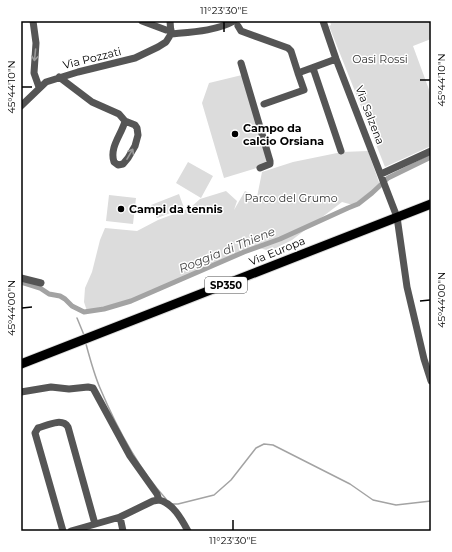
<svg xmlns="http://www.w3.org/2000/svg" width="452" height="552" font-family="Montserrat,sans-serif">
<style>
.park{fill:#dcdcdc}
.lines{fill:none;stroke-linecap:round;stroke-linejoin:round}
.stream{stroke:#a3a3a3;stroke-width:1.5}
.canal{stroke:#a3a3a3;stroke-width:5}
.major-casing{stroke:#dbdbdb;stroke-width:11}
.minor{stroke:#555;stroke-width:7}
.major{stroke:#000;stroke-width:9}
.oneway{stroke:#999}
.ticks{fill:none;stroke:#000;stroke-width:1.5}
.poi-dot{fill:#000;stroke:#fff;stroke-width:1.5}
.labels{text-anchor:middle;stroke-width:3;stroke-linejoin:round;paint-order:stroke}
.shield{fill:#fff;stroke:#4c4c4c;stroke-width:1}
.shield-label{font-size:10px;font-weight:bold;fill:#000}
.street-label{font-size:11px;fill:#000;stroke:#fff}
.park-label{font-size:11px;fill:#333;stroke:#fff}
.poi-label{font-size:11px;font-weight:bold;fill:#000;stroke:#fff;text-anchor:start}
.water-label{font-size:12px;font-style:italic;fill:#444;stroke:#fff}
.neatline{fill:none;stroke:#000;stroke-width:1.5}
.ticks-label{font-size:10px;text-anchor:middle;fill:#000}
</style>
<rect width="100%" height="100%" fill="#fff"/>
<path class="park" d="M330 21H431V39L413 46 431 95V146L385 167 329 26 331 25Z
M242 75 270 164 224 178 202 103 209 83Z
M368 151 381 188 366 195 353 205 342 202 292 240 270 251 256 247 185 276 182 280 151 290 141 296 113 306 87 311 84 302 85 288 92 272 100 240 105 228 137 231 158 220 190 208 200 199 226 191 237 201 234 210 245 191 257 197 262 172 293 162 342 152Z
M188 162 213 176 201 198 176 183Z
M179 194 184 208 157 218 151 205Z
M109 195 136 198 133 224 106 221Z"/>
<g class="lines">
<path class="stream" d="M77 318 84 335
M86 344C90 359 94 374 100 388 116 426 139 469 166 499
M172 504H178L214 495 231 480 256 448 264 444 273 445 350 484 373 500 396 505 431 501"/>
<path class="canal" d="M21 282 40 288 49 294 60 296 65 299 72 306 84 312 104 309 131 301 244 252 280 239 348 208 358 204 372 193 388 178 431 157"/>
<defs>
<path id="major" d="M21 364 431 204"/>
</defs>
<use href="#major" class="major-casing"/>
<path class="minor" d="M33 21 36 43 34 73 39 87
M142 21 166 30H171
M170 21 171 34
M323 21 336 59 397 217 407 287 424 359 431 381
M238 26 241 31 288 48 291 51 298 73
M171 34C192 32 216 31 234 21
M241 63 270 161V164L260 168
M313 68 341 151
M59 77 92 102 119 114 125 121 135 125 137 128 138 135 135 146 128 158 123 164 118 165 114 162C109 147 122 134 125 121
M264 104 304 90 298 73 336 59
M21 106 46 82 78 72 135 58 158 47 166 42 171 34
M381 174 431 151
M21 278 41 283
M21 392 51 387 69 389 88 387 93 388 130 456 157 494 159 500
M159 500C173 503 182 520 188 531
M120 517 123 531
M63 531 35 433 38 428C46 426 62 417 68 427L95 524
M71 531 120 517 153 501 159 500"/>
<use href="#major" class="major"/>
</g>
<defs><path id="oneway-shaft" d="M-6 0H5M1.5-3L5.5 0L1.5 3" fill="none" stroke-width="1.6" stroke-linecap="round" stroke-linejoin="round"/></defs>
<g class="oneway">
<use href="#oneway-shaft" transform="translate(35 55) rotate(96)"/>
<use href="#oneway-shaft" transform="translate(130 154) rotate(-60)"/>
</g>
<path class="ticks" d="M224 22V32M420 80H430M22 87H32M420 301 430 300M22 308 32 307M233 520V530"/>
<g class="poi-dot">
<circle cx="235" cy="134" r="4"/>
<circle cx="121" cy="209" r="4"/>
</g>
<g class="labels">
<rect class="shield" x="205" y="277" width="42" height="16" rx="3"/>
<g class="shield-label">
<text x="226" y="289">SP350</text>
</g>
<g class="street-label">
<text transform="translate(92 58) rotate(-14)" y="4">Via Pozzati</text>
<text transform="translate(370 115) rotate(69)" y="4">Via Salzena</text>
<text transform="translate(277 251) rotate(-22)" y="4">Via Europa</text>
</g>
<g class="park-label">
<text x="380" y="63">Oasi Rossi</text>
<text x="291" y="202">Parco del Grumo</text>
</g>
<g class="poi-label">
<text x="243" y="132">Campo da<tspan x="243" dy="13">calcio Orsiana</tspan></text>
<text x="129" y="213">Campi da tennis</text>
</g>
<g class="water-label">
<text transform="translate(227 250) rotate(-22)" y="4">Roggia di Thiene</text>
</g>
</g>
<rect width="452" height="552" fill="none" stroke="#ffffff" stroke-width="44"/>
<rect x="22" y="22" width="408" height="508" class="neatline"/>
<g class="ticks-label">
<text x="224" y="14">11°23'30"E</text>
<text transform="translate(441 80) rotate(-90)" y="4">45°44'10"N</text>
<text transform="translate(11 87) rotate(-90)" y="4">45°44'10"N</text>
<text transform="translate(441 300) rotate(-90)" y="4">45°44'00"N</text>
<text transform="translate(11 308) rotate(-90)" y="4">45°44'00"N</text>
<text x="233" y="544">11°23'30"E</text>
</g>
</svg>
